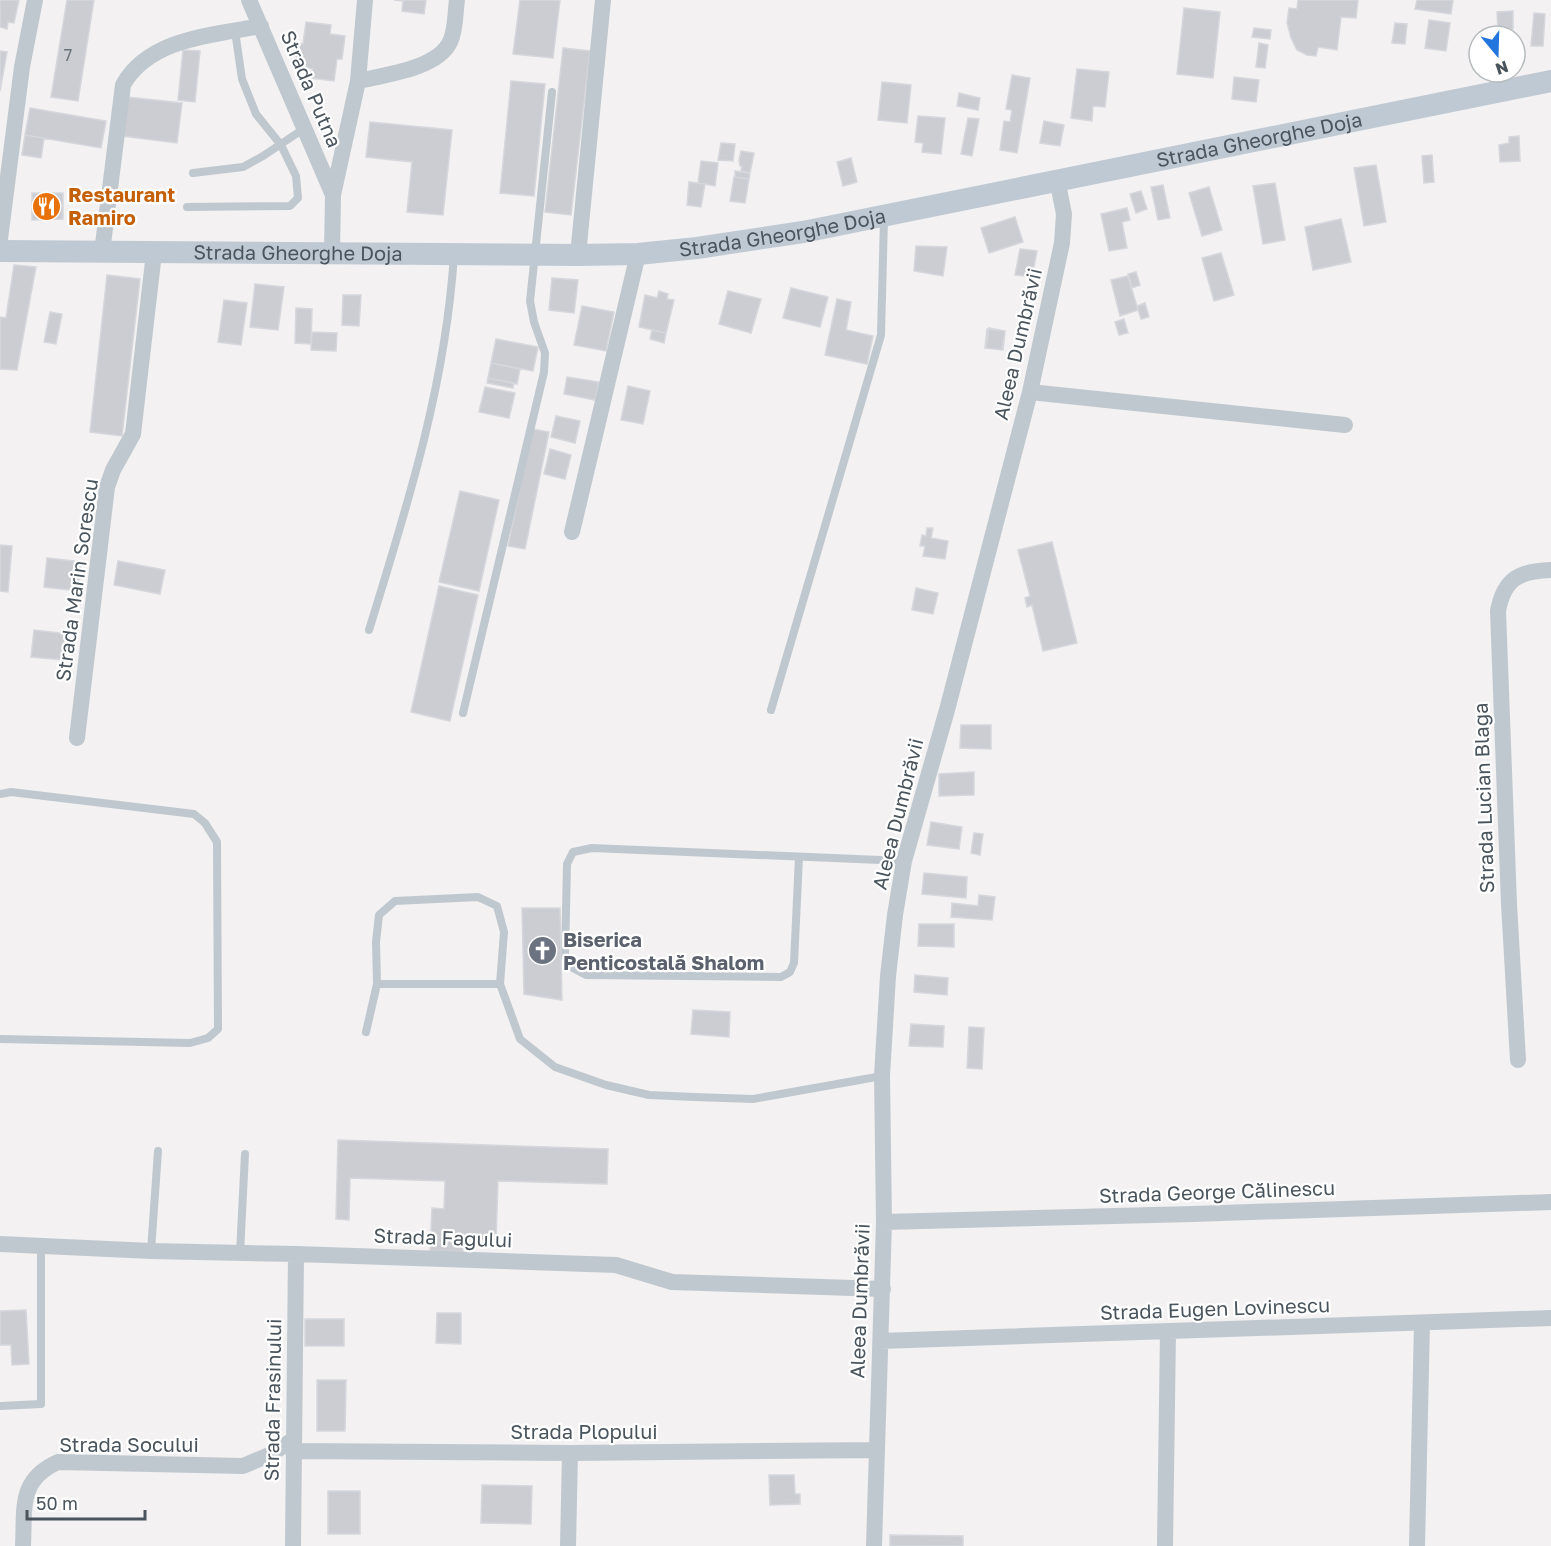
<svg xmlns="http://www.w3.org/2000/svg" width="1551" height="1546" font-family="'Golos Text',sans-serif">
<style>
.building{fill:#cbcdd3;stroke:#d5d7dc;stroke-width:1.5}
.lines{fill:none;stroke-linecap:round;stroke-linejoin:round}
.service{stroke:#bfc8cf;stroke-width:8}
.minor{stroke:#bfc8cf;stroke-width:16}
.secondary{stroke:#bfc9d3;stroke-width:22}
.labels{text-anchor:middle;stroke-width:4.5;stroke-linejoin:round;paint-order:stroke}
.number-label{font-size:16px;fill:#6a727a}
.street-label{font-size:20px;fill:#49545d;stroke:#fff}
.food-label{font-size:20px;font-weight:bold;fill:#c56008;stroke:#fff;text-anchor:start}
.worship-label{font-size:20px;font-weight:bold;fill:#5b616d;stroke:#fff;text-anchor:start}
</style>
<rect width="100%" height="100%" fill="#f3f1f1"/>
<path class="building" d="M0 0H19L14 23 8 22 7 29 0 27Z
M67 0H94L78 101 51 97Z
M394 0H426L424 14 402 11 403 1Z
M520 0H560L553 58 513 54Z
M1298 0H1358L1356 18 1341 17 1337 50 1318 47 1316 56 1307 55 1297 50 1291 38 1287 23 1289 8 1297 9Z
M1417 0H1453L1451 14 1415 9Z
M1184 8 1220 12 1213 78 1177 74Z
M1513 11V29L1498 30 1497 12Z
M1534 13 1545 14 1543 46H1531Z
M1429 20 1450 23 1446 51 1425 48Z
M306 22 331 25 330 34 345 36 342 59H337L334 81 311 78 313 69 293 66 297 43 303 44Z
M1395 23 1407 24 1405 44 1392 43Z
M1254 28 1271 30 1270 39 1252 37Z
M1259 43 1268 45 1265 68 1256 67Z
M563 48 590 51 571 215 545 212Z
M183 50 200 51 195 102 178 100Z
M0 51 7 52 0 91Z
M1077 69 1109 72 1105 107 1093 106 1092 121 1071 118Z
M1012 75 1030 78 1017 153 1000 150 1004 121 1010 122 1012 110 1006 109Z
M1234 77 1259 80 1256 102 1232 99Z
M511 81 545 84 534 196 500 193Z
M882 82 911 85 907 123 878 120Z
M959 93 980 98 978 110 957 106Z
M127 97 182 103 177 143 122 136Z
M30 108 106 121 101 148 25 135Z
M918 116 945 118 941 154 922 152 923 143 915 142Z
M968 118 979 119 972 156 961 154Z
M1044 121 1064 125 1060 146 1040 143Z
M370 122 452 130 443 215 407 212 412 162 366 157Z
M25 135 44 138 41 158 22 155Z
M1519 136 1520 161 1500 162 1499 145 1509 143V137Z
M721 143 735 144 733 161 718 160Z
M741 151 754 153 750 173 741 171 742 166H740L739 160Z
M1432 155 1434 182 1424 183 1422 156Z
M851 158 857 182 843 186 837 162Z
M701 161 718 163 715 186 698 183Z
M1376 165 1386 222 1364 226 1354 168Z
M735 171 750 173 749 179 735 177Z
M734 177 749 179 745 203 730 201Z
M689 182 705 184 701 207 687 205Z
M1275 183 1285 240 1263 244 1253 186Z
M1163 185 1170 218 1158 220 1151 187Z
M1209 187 1222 230 1202 236 1189 193Z
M1141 191 1147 209 1136 213 1130 194Z
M32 193H63V219L32 220Z
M1127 208 1130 220 1122 222 1127 248 1109 251 1101 214Z
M1015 217 1023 242 989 253 981 228Z
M1341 219 1351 262 1313 270 1305 227Z
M916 246 947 247 943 276 914 271Z
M1020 249 1037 251 1032 277 1015 275Z
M1221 253 1234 295 1214 301 1202 258Z
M14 265 36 267 17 370 0 369V317L6 318Z
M1136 272 1140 285 1132 288 1128 274Z
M107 275 140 279 122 436 90 432Z
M1128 276 1138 310 1120 316 1111 280Z
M552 278 578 280 574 313 549 310Z
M255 284 284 287 278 330 250 327Z
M791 288 828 297 820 327 783 318Z
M659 291 668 294 667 299 674 300 666 333 639 327 645 295 657 298Z
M728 291 761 299 751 333 719 324Z
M343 295H361L359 326 342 325Z
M837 299 851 302 846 330 873 336 867 364 825 355Z
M224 300 247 303 241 345 218 342Z
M1145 303 1149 317 1141 319 1137 306Z
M582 306 614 312 606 351 574 345Z
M296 308 312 309 311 344 295 343Z
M50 312 62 314 56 344 44 342Z
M1124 319 1128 333 1119 335 1115 322Z
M989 328 1005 331 1002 350 986 348Z
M987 329 1005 331 1003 350 985 348Z
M652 330 666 333 664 343 650 339Z
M312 332 337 333 336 351 311 350Z
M496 339 538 347 533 371 491 363Z
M491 363 520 369 517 384 488 378Z
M567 377 599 382 595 400 564 394Z
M488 378 514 383 513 388 487 383Z
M628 386 650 391 643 424 621 420Z
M485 387 515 393 509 418 479 412Z
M556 416 580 421 575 443 551 437Z
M532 429 549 432 525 549 508 546Z
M550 449 571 455 565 479 544 474Z
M460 491 499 500 479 591 439 582Z
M927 528H933L931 538 948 541 945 559 923 556 925 546H920L922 535 926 536Z
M1052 542 1077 643 1043 651 1032 605 1027 607 1025 598 1030 596 1018 550Z
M0 545 12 546 8 592 0 591Z
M47 558 82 562 78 591 44 587Z
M118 561 165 570 160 594 114 585Z
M439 586 478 595 450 721 411 712Z
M916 588 938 593 933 614 912 610Z
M34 630 67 634 64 660 31 657Z
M961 725H991V749L960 748Z
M974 772V795L939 796V774Z
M931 822 962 827 959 849 927 845Z
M974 833 983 834 980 855 971 853Z
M924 873 967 877 966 898 922 894Z
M979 895 995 897 992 920 951 917 952 903 978 906Z
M522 908H560L562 1000 524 994Z
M919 924H954V947L918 946Z
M915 975 948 978 947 995 914 992Z
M693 1010 730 1012 729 1037 691 1034Z
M911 1024 944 1026 943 1047 909 1046Z
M969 1027 984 1028 982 1069 967 1068Z
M338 1140 608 1149 607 1184 498 1181 496 1240 463 1239V1252L430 1251 432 1208 444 1209 445 1181 350 1178 349 1220 336 1219Z
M26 1310 29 1364 12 1365 11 1345H0V1311Z
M437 1313H461V1344L436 1343Z
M305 1319H344V1346H305Z
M317 1380H346L345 1431H317Z
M769 1475H794L795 1494H800V1504L770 1505Z
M482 1485 532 1486 531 1524 481 1523Z
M328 1491H360V1534H328Z
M890 1535 963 1536V1546H890Z"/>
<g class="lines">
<path class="service" d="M193 173 243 167 263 156 305 128
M187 207 290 206 298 198 296 176 281 145 256 114 242 79 235 31
M369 630C407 507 446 384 454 254
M771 710 881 335 884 219
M463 713 544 372 545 353 534 322 530 301 552 92
M0 794 11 792 194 814 205 823 217 842 218 1029 208 1038 190 1043 0 1039
M799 857 794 963 790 972 781 977 586 975 571 967 565 957 567 864 573 852 592 848 904 861
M377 984H500
M366 1032 377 984 376 942 379 915 395 901 478 897 497 906 504 932 500 984 520 1039 555 1067 606 1085 649 1095 694 1097 753 1099 882 1076
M151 1251 158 1151
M240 1253 245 1154
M0 1406 41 1404V1245"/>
<path class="minor" d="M249 0 333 195
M358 81C384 75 437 69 450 42 456 30 455 13 457 0
M0 239 22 67 35 0
M102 252 123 85C149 38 214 35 261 26
M332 254 333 195 358 81 365 0
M578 255 603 0
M1030 392 1345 425
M572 532 638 254
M77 738 107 487 113 470 133 434 154 253
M1518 1060 1509 904 1498 611C1504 578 1520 571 1551 570
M884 1222 1193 1214 1551 1202
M0 1244 151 1251 296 1254 616 1265 672 1282 883 1289
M881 1341 1551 1318
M293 1451 570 1453 876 1450
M23 1546C25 1508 18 1480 58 1462L243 1466 269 1455 293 1440
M293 1546 296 1254
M568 1546 570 1453
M874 1546 884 1222 882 1076 888 976 895 915 904 861 947 710 1030 392 1062 243 1064 214 1057 179
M1165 1546 1168 1332
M1417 1546 1422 1323"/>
<path class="secondary" id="s1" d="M0 251 578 255 638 254 697 248 803 232 1551 81"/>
</g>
<defs>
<symbol id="restaurant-disc" viewBox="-11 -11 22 22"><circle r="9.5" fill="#e8710a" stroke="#fff"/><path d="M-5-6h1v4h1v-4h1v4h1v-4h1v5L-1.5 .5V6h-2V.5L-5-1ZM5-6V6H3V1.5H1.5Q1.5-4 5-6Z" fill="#fff"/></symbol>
<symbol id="church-disc" viewBox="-11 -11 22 22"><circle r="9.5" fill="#6b7280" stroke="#fff"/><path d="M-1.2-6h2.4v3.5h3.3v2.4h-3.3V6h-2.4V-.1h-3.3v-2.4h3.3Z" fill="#fff"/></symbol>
</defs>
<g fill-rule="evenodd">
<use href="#restaurant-disc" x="30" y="190" width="33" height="33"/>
<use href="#church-disc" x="526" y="934" width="33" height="33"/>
</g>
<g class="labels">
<g class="number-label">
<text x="68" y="61">7</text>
</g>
<g class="street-label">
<text transform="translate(311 89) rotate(67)" y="7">Strada Putna</text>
<text dy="7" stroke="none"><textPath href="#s1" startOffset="1270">Strada Gheorghe Doja</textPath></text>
<text dy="7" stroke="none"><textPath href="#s1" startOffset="784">Strada Gheorghe Doja</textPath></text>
<text dy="7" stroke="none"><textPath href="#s1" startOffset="298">Strada Gheorghe Doja</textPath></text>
<text transform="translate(1018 344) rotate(-77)" y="7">Aleea Dumbrăvii</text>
<text transform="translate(77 580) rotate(-82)" y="7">Strada Marin Sorescu</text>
<text transform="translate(1484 798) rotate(-92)" y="7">Strada Lucian Blaga</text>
<text transform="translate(898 814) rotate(-76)" y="7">Aleea Dumbrăvii</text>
<text transform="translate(1217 1192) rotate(-2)" y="7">Strada George Călinescu</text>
<text transform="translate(443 1238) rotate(2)" y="7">Strada Fagului</text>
<text transform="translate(860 1301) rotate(-88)" y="7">Aleea Dumbrăvii</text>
<text transform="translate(1215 1309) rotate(-2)" y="7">Strada Eugen Lovinescu</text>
<text transform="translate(273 1400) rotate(-89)" y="7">Strada Frasinului</text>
<text x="584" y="1439">Strada Plopului</text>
<text x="129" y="1452">Strada Socului</text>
</g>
<g class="food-label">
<text x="68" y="202">Restaurant<tspan x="68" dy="23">Ramiro</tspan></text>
</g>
<g class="worship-label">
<text x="563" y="947">Biserica<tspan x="563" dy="23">Penticostală Shalom</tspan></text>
</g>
</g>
<g transform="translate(1497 54) rotate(161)"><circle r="28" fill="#ffffff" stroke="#b6bbbe" stroke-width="1.5"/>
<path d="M0-4.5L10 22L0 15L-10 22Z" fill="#2175dc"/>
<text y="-9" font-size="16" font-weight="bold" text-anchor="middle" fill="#49545d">N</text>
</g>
<path d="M27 1510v9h118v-9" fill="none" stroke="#49545d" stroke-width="3"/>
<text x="36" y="1510" font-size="18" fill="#49545d" stroke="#ffffff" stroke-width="4.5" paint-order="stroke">50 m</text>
</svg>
